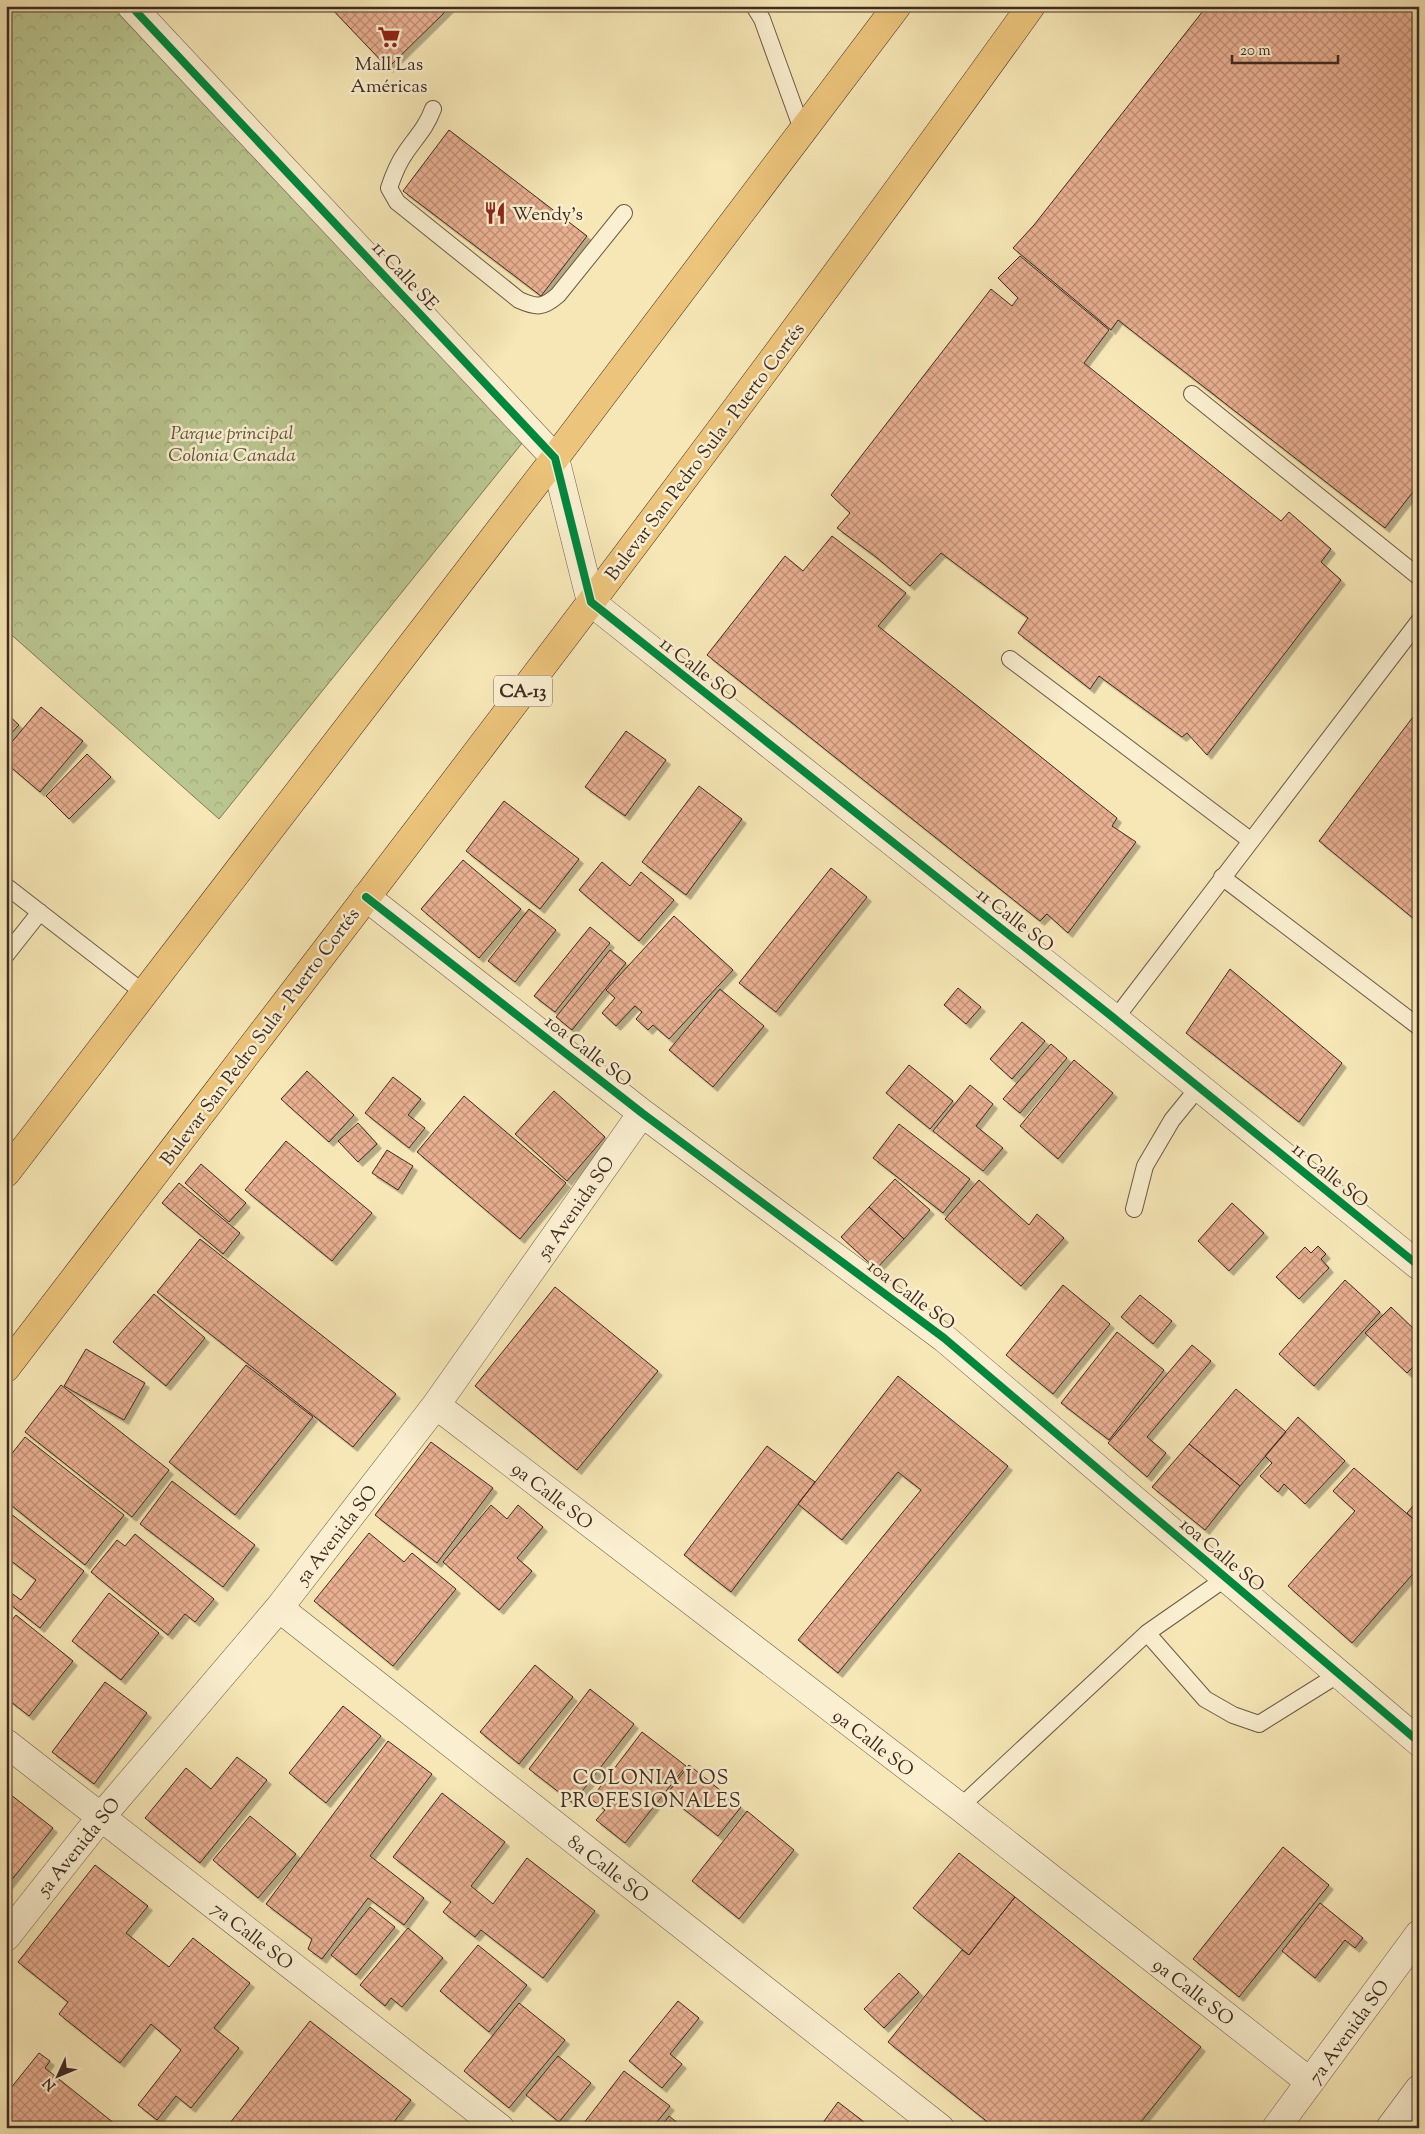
<svg xmlns="http://www.w3.org/2000/svg" width="1425" height="2134" font-family="'Sorts Mill Goudy',serif">
<style>
.park{fill:url(#park-crowns);stroke:#7c7858}
.building{fill:url(#building-cross-hatch);stroke:#3f2b21;filter:url(#shadow)}
.lines{fill:none;stroke-linecap:round;stroke-linejoin:round}
.service-casing{stroke:#6d5a46;stroke-width:18}
.minor-casing{stroke:#6d5a46;stroke-width:29}
.tertiary-casing{stroke:#6d5a46;stroke-width:29}
.trunk-casing{stroke:#3f2b21;stroke-width:29}
.service{stroke:#faefd0;stroke-width:16}
.minor{stroke:#faefd0;stroke-width:28}
.tertiary{stroke:#faefd0;stroke-width:28}
.trunk{stroke:#ecc47b;stroke-width:28}
.cycleway-casing{stroke:#faefd0;stroke-width:11}
.cycleway{stroke:#00873e;stroke-width:8}
.labels{text-anchor:middle;stroke-width:5;stroke-linejoin:round;paint-order:stroke}
.shield{fill:#faefd0;stroke:#776656;stroke-width:1}
.shield-label{font-size:18px;font-weight:bold;fill:#3f2b21}
.poi-label{font-size:19px;fill:#3f2b21;stroke:#faefd0}
.street-label{font-size:19px;fill:#3f2b21;stroke:#faefd0}
.park-label{font-size:19px;font-style:italic;fill:#5e523d;stroke:#faefd0}
.neighbourhood-label{font-size:20px;letter-spacing:1px;fill:#3f2b21;stroke:#faefd0}
</style>
<defs>
<pattern id="park-crowns" width="20" height="18" patternUnits="userSpaceOnUse" patternTransform="scale(1.25)"><rect width="20" height="18" fill="#bac690"/><path d="M2 6a3 3 0 1 1 6 0M12 15a3 3 0 1 1 6 0" fill="none" stroke="#a1aa7c"/></pattern>
<pattern id="building-cross-hatch" width="8" height="8" patternUnits="userSpaceOnUse" patternTransform="scale(1.25)"><rect width="8" height="8" fill="#e8af91"/><path d="M0 0l8 8M0 8l8-8" fill="none" stroke="#bd8f76"/></pattern>
<filter id="shadow"><feDropShadow dx="4.5" dy="4.5" stdDeviation="0" flood-color="#0004"/></filter>
</defs>
<rect width="100%" height="100%" fill="#f7e7b6"/>
<filter id="stains"><feTurbulence type="fractalNoise" baseFrequency=".004" numOctaves="4"/><feColorMatrix values="0 0 0 0 .2 0 0 0 0 .09 0 0 0 0 .02 0 0 0 .5 -.17"/></filter>
<radialGradient id="worn" r=".72"><stop offset=".6" stop-color="#630" stop-opacity="0"/><stop offset="1" stop-color="#630" stop-opacity=".3"/></radialGradient>
<path class="park" d="M6 6H131L531 432 219 819 6 630Z"/>
<path class="building" d="M329 6H451L388 68Z
M1207 6H1419V484L1385 528 1118 320 1111 330 1013 248 1034 225Z
M449 130 587 236 541 296 403 191Z
M1020 256 1109 330 1084 363 1281 521 1289 512 1331 549 1321 562 1341 580 1207 755 1187 733 1182 737 1099 676 1090 689 1018 633 1028 618 941 553 910 586 876 557 837 528 850 513 831 495 991 289 1012 306 1018 298 998 278Z
M832 536 906 593 878 626 1117 818 1112 826 1136 842 1068 933 1047 914 1040 921 707 655 785 556 803 571Z
M41 707 83 741 40 792 6 763V749Z
M1419 709V923L1319 841Z
M6 713 19 725 6 739Z
M626 731 666 760 625 816 585 787Z
M87 754 111 777 69 819 46 796Z
M699 786 742 819 686 895 642 862Z
M504 801 579 859 540 909 466 851Z
M463 860 521 909 479 958 421 909Z
M602 862 630 886 641 872 674 900 639 941 579 890Z
M831 868 867 897 776 1012 739 983Z
M529 909 556 930 515 982 488 961Z
M674 916 733 970 669 1039 653 1025 648 1030 636 1019 642 1012 635 1006 616 1026 602 1013 615 998 606 990Z
M590 927 610 943 555 1012 534 996Z
M610 950 626 963 572 1030 556 1017Z
M1230 969 1342 1063 1299 1122 1186 1033Z
M958 988 981 1007 966 1024 944 1005Z
M720 989 764 1026 713 1087 669 1050Z
M1022 1022 1045 1041 1012 1079 990 1059Z
M1051 1044 1067 1058 1020 1113 1003 1099Z
M1074 1060 1113 1093 1058 1159 1020 1126Z
M909 1065 953 1101 930 1129 886 1093Z
M307 1071 354 1115 329 1142 281 1099Z
M393 1077 421 1099 408 1115 425 1128 409 1148 365 1113Z
M970 1085 993 1104 976 1126 1003 1148 983 1171 933 1131Z
M554 1091 605 1137 567 1181 515 1134Z
M464 1096 566 1183 520 1239 417 1152Z
M358 1123 377 1144 358 1162 338 1141Z
M899 1124 970 1179 943 1213 873 1158Z
M286 1141 372 1213 332 1261 245 1190Z
M387 1150 413 1166 398 1190 372 1173Z
M201 1164 246 1203 229 1222 185 1183Z
M895 1179 930 1210 904 1239 869 1207Z
M979 1180 1029 1225 1037 1214 1064 1238 1021 1286 945 1219Z
M179 1183 240 1233 223 1254 162 1203Z
M1232 1203 1264 1233 1229 1271 1198 1241Z
M869 1207 904 1239 876 1269 841 1237Z
M200 1239 396 1394 353 1447 157 1292Z
M1318 1246 1326 1254 1321 1259 1329 1268 1299 1299 1276 1277 1305 1247 1311 1253Z
M1345 1280 1380 1312 1314 1386 1279 1354Z
M1063 1285 1110 1324 1053 1394 1006 1355Z
M555 1287 658 1371 577 1470 475 1386Z
M154 1294 205 1338 166 1386 113 1342Z
M1140 1295 1172 1321 1153 1344 1121 1317Z
M1391 1307 1419 1334V1361L1407 1373 1365 1333Z
M1117 1332 1164 1370 1109 1440 1061 1403Z
M1192 1345 1211 1361 1147 1437 1166 1453 1147 1477 1108 1443Z
M86 1349 145 1383 124 1420 64 1386Z
M246 1365 313 1417 235 1515 169 1462Z
M898 1376 1008 1466 838 1673 798 1640 921 1490 898 1472 842 1540 798 1504Z
M61 1385 169 1470 132 1517 25 1432Z
M1236 1389 1286 1432 1240 1486 1189 1444Z
M1298 1417 1345 1461 1305 1504 1284 1484 1278 1492 1260 1476 1272 1463 1265 1456Z
M25 1437 124 1515 85 1565 6 1501V1461Z
M431 1442 493 1488 437 1563 375 1515Z
M1189 1444 1240 1486 1205 1530 1152 1487Z
M767 1446 815 1482 731 1592 684 1555Z
M1354 1468 1419 1524V1567L1352 1643 1288 1586 1355 1511 1333 1491Z
M172 1481 255 1545 223 1587 140 1524Z
M1419 1499V1524L1407 1513Z
M491 1505 507 1519 518 1505 543 1527 517 1558 532 1571 499 1610 443 1562Z
M6 1510 84 1571 40 1628 6 1601V1597L10 1592 21 1600 36 1580 6 1557Z
M369 1533 404 1562 412 1553 456 1589 393 1666 314 1601Z
M135 1534 214 1599 195 1622 185 1614 168 1635 91 1572 117 1540 125 1546Z
M109 1593 159 1633 121 1680 72 1641Z
M16 1615 73 1661 29 1716 6 1698V1627Z
M535 1665 573 1697 519 1764 480 1732Z
M105 1682 147 1713 94 1784 52 1752Z
M590 1689 634 1724 573 1803 529 1769Z
M343 1706 381 1736 326 1803 289 1773Z
M642 1732 686 1766 625 1843 596 1820 605 1810 591 1799Z
M388 1741 432 1774 370 1856 424 1898 404 1925 368 1898 322 1959 308 1949 312 1939 266 1904Z
M237 1757 267 1780 200 1863 145 1818 186 1768 211 1789Z
M689 1765 741 1807 718 1836 666 1795Z
M6 1791 53 1828 6 1887Z
M442 1793 505 1842 471 1886 493 1904 527 1858 595 1911 543 1978 481 1930 475 1937 443 1912 451 1902 393 1857Z
M747 1811 794 1850 739 1919 692 1881Z
M250 1816 296 1854 258 1898 213 1860Z
M1283 1847 1329 1885 1239 1997 1193 1959Z
M959 1853 1015 1897 969 1955 913 1908Z
M95 1865 148 1906 126 1933 169 1967 193 1938 250 1983 214 2028 239 2048 191 2108 176 2096 157 2120 138 2105 181 2050 151 2024 120 2063 59 2014 68 2002 18 1962Z
M1015 1897 1201 2047 1136 2128H995L888 2042 962 1950 969 1955Z
M1320 1903 1363 1938 1355 1948 1345 1940 1315 1978 1282 1951Z
M370 1907 395 1927 356 1975 331 1955Z
M408 1928 443 1958 402 2007 391 1998 385 2006 360 1985Z
M478 1945 527 1985 489 2032 440 1991Z
M899 1973 919 1992 884 2028 864 2009Z
M678 2001 699 2018 670 2054 682 2064 662 2088 629 2061Z
M519 2003 565 2040 509 2108 464 2071Z
M310 2021 411 2100 389 2128H226Z
M39 2053 50 2061 45 2068 120 2128H6V2094Z
M558 2056 591 2083 559 2122 526 2095Z
M624 2071 670 2106 652 2128H580Z
M838 2102 872 2128H819Z
M669 2116 684 2128H660Z"/>
<g class="lines">
<defs>
<path id="service" d="M754 6 762 19 803 132
M433 109C426 128 417 136 406 152 398 163 393 176 389 188L397 202 519 300C537 308 543 308 558 295L624 213
M1192 394 1419 577
M1010 659 1250 840
M1222 877 1419 1027
M6 886 144 993
M6 955 40 912
M1115 1019 1419 621
M1134 1209 1145 1166 1172 1120 1198 1088
M1147 1633 1205 1699 1233 1715 1259 1724 1339 1674
M960 1807 1147 1633 1226 1578"/>
<path id="minor" d="M591 602 1115 1019 1419 1266
M366 897 642 1113 944 1338 1419 1742
M436 1405 960 1807 1310 2082
M279 1608 940 2128
M6 1743 500 2128
M6 1937 101 1817 279 1608 436 1405 642 1113
M1276 2128 1419 1934
M1390 2128 1419 2089"/>
<path id="tertiary" d="M131 6 555 458 591 602"/>
<path id="trunk" d="M6 1173 555 458 897 6
M6 1368C351 916 700 468 1031 6"/>
</defs>
<use href="#service" class="service-casing"/>
<use href="#minor" class="minor-casing"/>
<use href="#tertiary" class="tertiary-casing"/>
<use href="#trunk" class="trunk-casing"/>
<use href="#service" class="service"/>
<use href="#minor" class="minor"/>
<use href="#tertiary" class="tertiary"/>
<use href="#trunk" class="trunk"/>
<defs>
<path id="cycleway" d="M131 6 555 458 591 602 1115 1019 1419 1266
M366 897 642 1113 944 1338 1419 1742"/>
</defs>
<use href="#cycleway" class="cycleway-casing"/>
<use href="#cycleway" class="cycleway"/>
</g>
<defs>
<symbol id="supermarket-bare" viewBox="-9 -9 18 18"><path d="M-6-5.5h2.5l.6 2H6L4.5 2H-2.5L-4.4-4H-6ZM-1.5 3.2a1.3 1.3 0 1 0 .1 0ZM3 3.2a1.3 1.3 0 1 0 .1 0Z" fill="#8f2418" stroke="#faefd0" stroke-width="2.5" paint-order="stroke"/></symbol>
<symbol id="restaurant-bare" viewBox="-9 -9 18 18"><path d="M-5-6h1v4h1v-4h1v4h1v-4h1v5L-1.5 .5V6h-2V.5L-5-1ZM5-6V6H3V1.5H1.5Q1.5-4 5-6Z" fill="#8f2418" stroke="#faefd0" stroke-width="2.5" paint-order="stroke"/></symbol>
</defs>
<g fill-rule="evenodd">
<use href="#supermarket-bare" x="373" y="21" width="32" height="32"/>
<use href="#restaurant-bare" x="479" y="197" width="32" height="32"/>
</g>
<g class="labels">
<rect class="shield" x="494" y="675.5" width="58" height="31" rx="4"/>
<g class="shield-label">
<text x="523" y="697">CA-13</text>
</g>
<g class="poi-label">
<text x="389" y="70">Mall Las<tspan x="389" dy="22">Américas</tspan></text>
<text x="512" y="220" text-anchor="start">Wendy's</text>
</g>
<g class="street-label">
<text transform="translate(406 275) rotate(47)" y="7">11 Calle SE</text>
<text transform="translate(704 451) rotate(-53)" y="7">Bulevar San Pedro Sula - Puerto Cortés</text>
<text transform="translate(699 668) rotate(38)" y="7">11 Calle SO</text>
<text transform="translate(1016 919) rotate(38)" y="7">11 Calle SO</text>
<text transform="translate(259 1036) rotate(-53)" y="7">Bulevar San Pedro Sula - Puerto Cortés</text>
<text transform="translate(589 1050) rotate(38)" y="7">10a Calle SO</text>
<text transform="translate(1331 1174) rotate(39)" y="7">11 Calle SO</text>
<text transform="translate(575 1207) rotate(-55)" y="7">5a Avenida SO</text>
<text transform="translate(912 1294) rotate(37)" y="7">10a Calle SO</text>
<text transform="translate(553 1495) rotate(38)" y="7">9a Calle SO</text>
<text transform="translate(336 1534) rotate(-52)" y="7">5a Avenida SO</text>
<text transform="translate(1223 1554) rotate(40)" y="7">10a Calle SO</text>
<text transform="translate(874 1742) rotate(38)" y="7">9a Calle SO</text>
<text transform="translate(78 1846) rotate(-51)" y="7">5a Avenida SO</text>
<text transform="translate(609 1868) rotate(38)" y="7">8a Calle SO</text>
<text transform="translate(253 1935) rotate(38)" y="7">7a Calle SO</text>
<text transform="translate(1194 1991) rotate(38)" y="7">9a Calle SO</text>
<text transform="translate(1348 2031) rotate(-54)" y="7">7a Avenida SO</text>
</g>
<g class="park-label">
<text x="232" y="439">Parque principal<tspan x="232" dy="22">Colonia Canada</tspan></text>
</g>
<g class="neighbourhood-label">
<text x="651" y="1784">COLONIA LOS<tspan x="651" dy="23">PROFESIONALES</tspan></text>
</g>
</g>
<rect width="1425" height="2134" fill="none" stroke="#f7e7b6" stroke-width="25"/>
<rect x="8" y="8" width="1410" height="2119" fill="none" stroke="#3f2b21" stroke-width="2.5"/>
<rect x="12" y="12" width="1400" height="2109" fill="none" stroke="#3f2b21"/>
<g transform="translate(58 2076) rotate(226)" stroke="#faefd0" stroke-width="4" paint-order="stroke">
<path d="M0-4L9 19L0 12L-9 19Z" fill="#3f2b21"/>
<text y="-8" font-size="14" font-weight="bold" text-anchor="middle" fill="#3f2b21">N</text>
</g>
<path d="M1232 55v8h106v-8" fill="none" stroke="#3f2b21" stroke-width="2.5"/>
<text x="1240" y="55" font-size="15" fill="#3f2b21" stroke="#faefd0" stroke-width="4" paint-order="stroke">20 m</text>
<rect width="100%" height="100%" filter="url(#stains)"/>
<rect width="100%" height="100%" fill="url(#worn)"/>
</svg>
